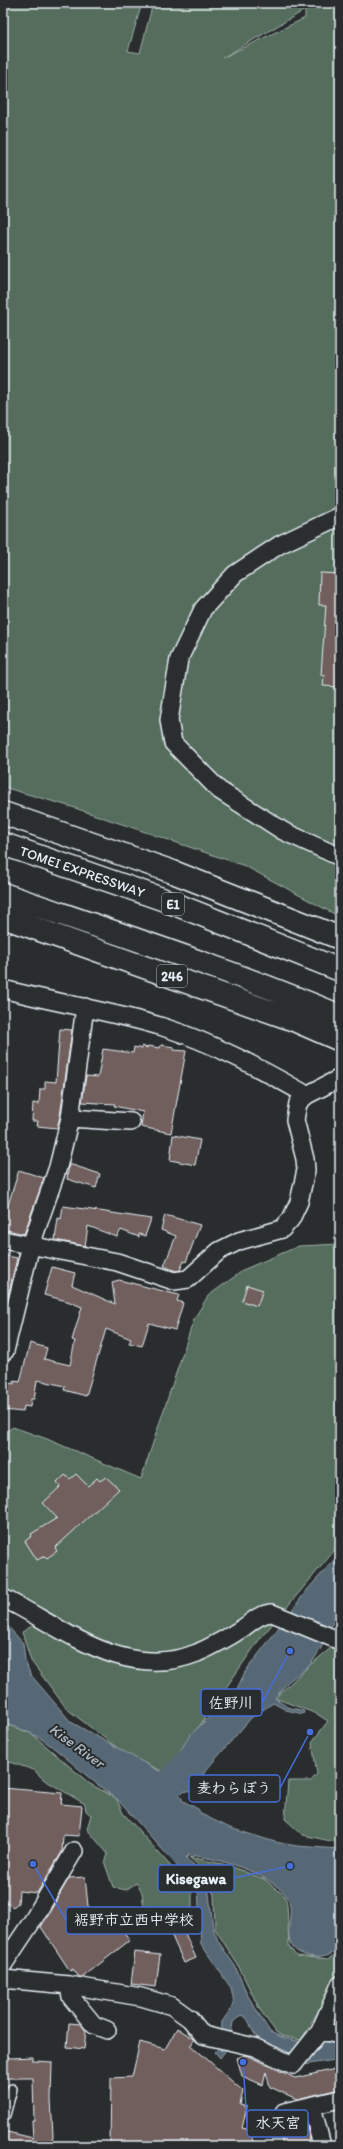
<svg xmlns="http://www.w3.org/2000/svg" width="343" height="2149" font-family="Itim,'Klee One',sans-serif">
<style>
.green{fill:#556d5b;stroke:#9eafaa;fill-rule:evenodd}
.water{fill:#576874;stroke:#919fa9}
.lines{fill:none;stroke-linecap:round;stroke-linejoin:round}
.river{stroke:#576874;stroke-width:29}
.building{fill:#705e5b;stroke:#e8f1f8}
.service-casing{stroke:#e8f1f8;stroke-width:12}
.minor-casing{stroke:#e8f1f8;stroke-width:20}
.trunk-casing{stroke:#e8f1f8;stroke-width:25}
.motorway-casing{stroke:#e8f1f8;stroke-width:25}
.service{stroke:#2a2d2e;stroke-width:9}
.minor{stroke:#2a2d2e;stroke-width:17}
.trunk{stroke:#2a2d2e;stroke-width:22}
.motorway{stroke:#2a2d2e;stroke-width:22}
.labels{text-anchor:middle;stroke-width:4;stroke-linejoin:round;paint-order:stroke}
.shield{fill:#2a2d2e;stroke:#afb6bb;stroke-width:1}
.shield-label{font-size:13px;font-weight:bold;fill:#e8f1f8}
.street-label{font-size:14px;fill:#e8f1f8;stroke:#2a2d2e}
.water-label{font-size:15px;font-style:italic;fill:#aebac3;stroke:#2a2d2e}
.leader{fill:none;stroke:#466fde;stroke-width:1.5}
.callout-dot{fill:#466fde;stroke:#2a2d2e;stroke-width:1.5}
.callout{fill:#2a2d2e;stroke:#466fde;stroke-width:1.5}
.callout-label{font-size:15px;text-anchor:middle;font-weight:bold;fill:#e8f1f8}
</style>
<rect width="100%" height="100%" fill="#2a2d2e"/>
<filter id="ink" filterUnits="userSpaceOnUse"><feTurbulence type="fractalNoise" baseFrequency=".025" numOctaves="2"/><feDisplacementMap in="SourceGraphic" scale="8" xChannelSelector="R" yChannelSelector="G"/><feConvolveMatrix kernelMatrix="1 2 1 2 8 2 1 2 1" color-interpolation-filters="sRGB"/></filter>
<g filter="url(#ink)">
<path class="green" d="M3 3H142L128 51 140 53 153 3H340V917L245 866 72 807 3 787ZM305 10V18L222 58Z
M340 1244V1544L259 1640 198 1728 164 1772 125 1754 67 1709 31 1661 22 1632 47 1617 3 1594V1434L13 1427 47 1439 141 1479 194 1319 208 1296 245 1269 299 1246Z
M336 1644 340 1647V1843L303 1835 285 1819 288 1781H311L317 1774 312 1742 328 1721 317 1714 275 1698 310 1665Z
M3 1723 32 1734 90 1784 116 1798 123 1813 175 1871 192 1894V1920C178 1921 149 1924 144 1906 141 1895 145 1893 136 1883L126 1890 113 1887 105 1864 108 1854 87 1829 91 1815 86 1811 85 1804 43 1779 34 1770 3 1760Z
M189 1857 227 1865 264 1879 285 1896 287 1904 289 1946 296 1956 328 1959 340 1952V1975L301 2040 282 2036 276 2032 260 2010 238 1965 215 1929 214 1895 204 1870Z"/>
<path class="water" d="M340 1553V1608L320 1650 310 1665 288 1682 275 1698 287 1707 304 1711 303 1714 286 1710 273 1703 251 1718 207 1769 192 1790 179 1793 183 1801 198 1809 201 1814 230 1828 275 1842 297 1846 340 1849V1948C331 1956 321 1959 309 1956 272 1948 300 1912 286 1895 265 1871 220 1859 189 1855L186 1858 203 1873 208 1885 213 1928 218 1941 235 1966 248 1996 270 2032 284 2038 306 2043 325 2042 340 2044V2059L303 2065C288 2057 269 2049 257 2037 251 2031 251 2021 244 2016L239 2017 233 2022 229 2046 220 2058 215 2052C230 2037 220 2039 222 2022L234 2004 233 1997 231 1988 201 1944 198 1889 116 1798C90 1781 69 1758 43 1740 31 1732 17 1728 3 1723V1621L23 1643 25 1660 30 1674 71 1722 157 1770 171 1774 185 1775 187 1771 185 1761 177 1756 189 1736 235 1693 245 1672 308 1589Z"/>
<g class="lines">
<path class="river" d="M153 1802 212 1737"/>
</g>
<path class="building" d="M320 573 340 574V687L323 686 324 675H321L326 605H319Z
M60 1029 72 1030 60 1116 57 1128 37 1126 38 1121H32L33 1103 39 1104 40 1089H45V1081L56 1082Z
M161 1045 174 1047V1050L186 1051 171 1133 141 1127 143 1112 114 1106 115 1104 82 1102 86 1076 98 1077 103 1049 133 1053 134 1047 142 1049V1046L147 1048 148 1046 160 1048Z
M173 1135 200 1140 195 1165 170 1160Z
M69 1164 100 1174 96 1188 67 1179Z
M19 1170 44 1178 24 1234 3 1229V1221Z
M63 1206 99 1211 151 1219 145 1236 139 1234V1237L121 1230 117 1237 88 1226 85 1246 55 1240 58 1218 61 1219Z
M165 1215 200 1225 186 1262 184 1261 180 1270 176 1271 164 1266 176 1236 161 1230Z
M3 1255 17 1258 3 1317Z
M52 1267 75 1273 72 1285 115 1304 112 1282 119 1280 179 1295 177 1301 183 1303 175 1330 149 1323 142 1346 129 1343 131 1339 106 1329 86 1396 64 1390 65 1386 37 1380 34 1399H31L30 1407 24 1406 23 1412 3 1410V1382L14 1384V1381L20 1382 30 1343 47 1348 44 1359 70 1365 75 1341 72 1340 82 1307 67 1301 44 1295Z
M247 1285 263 1290 257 1306 242 1301Z
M76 1474 88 1486 97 1478 100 1481 106 1477 119 1489 55 1548 57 1551 47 1558 45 1556 37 1560 25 1541 32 1536 31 1534 57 1518 43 1503 60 1487 57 1483 65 1475 70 1479Z
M3 1788 62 1793 61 1804 82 1806 79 1836 63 1835 62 1852 37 1893 19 1891 18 1903 13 1907 3 1901Z
M85 1877 88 1906 104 1929 115 1921 130 1940 83 1977H79L73 1969 70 1971 41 1927 69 1878Z
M183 1929 196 1958 184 1963 171 1934Z
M135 1952 160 1955 156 1987 131 1984Z
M69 2023 81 2024 86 2031 84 2049 67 2047Z
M177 2028 191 2037 194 2040 191 2045 243 2091 240 2105 247 2107 242 2128 250 2130 254 2146H110L111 2078 132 2077 140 2042 165 2049Z
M3 2055 11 2058 33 2057V2061L52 2062 51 2099 53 2136 50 2146 3 2145V2131L33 2138 32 2120H34L33 2078H3Z
M246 2055 295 2078 340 2068V2089L297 2099 270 2087 266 2072 263 2085 242 2076 237 2058Z
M305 2117 311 2146H283L277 2120 286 2122Z"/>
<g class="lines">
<defs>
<path id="service" d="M3 2116 5 2115 12 2089"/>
<path id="minor" d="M340 516 279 545 235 574 203 609 179 659 169 720 173 743 219 790 283 831 340 857
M3 989C56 1003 110 1011 163 1027 214 1043 261 1069 307 1095
M70 1118 131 1122
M3 1240 117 1262 174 1281 188 1279 219 1251 239 1241 282 1229 291 1219 299 1202 306 1170 305 1159 295 1120 298 1103 307 1095 340 1078
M5 1351 31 1245 58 1167 70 1118 85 1007
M3 1598C64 1628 125 1682 197 1653 213 1646 229 1637 243 1628 253 1621 259 1614 272 1613L340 1641
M3 1965 33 1920 74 1851
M3 1979 69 1985 141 1997 172 2006 190 2019 203 2035 254 2047 293 2065 320 2031
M69 1985 71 1997 94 2025 107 2030
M340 1985 320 2031 340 2035
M312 2106 322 2146
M284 2112 340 2099"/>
<path id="trunk" d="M3 894C116 933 230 970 340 1016
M3 917 294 1020 340 1040"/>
<g id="motorway">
<path d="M3 813 173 872 340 938"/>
<path id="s1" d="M3 844 162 899 340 970"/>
</g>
</defs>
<use href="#service" class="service-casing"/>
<use href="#minor" class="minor-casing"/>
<use href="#trunk" class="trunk-casing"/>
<use href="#motorway" class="motorway-casing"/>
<use href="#service" class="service"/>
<use href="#minor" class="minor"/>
<use href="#trunk" class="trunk"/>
<use href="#motorway" class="motorway"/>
</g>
</g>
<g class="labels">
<g class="shield">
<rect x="162" y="893" width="22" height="22" rx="3"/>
<rect x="157" y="965" width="30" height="22" rx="3"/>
</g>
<g class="shield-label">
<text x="173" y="909">E1</text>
<text x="172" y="981">246</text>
</g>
<g class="street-label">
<text dy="5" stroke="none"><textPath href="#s1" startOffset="84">TOMEI EXPRESSWAY</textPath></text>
</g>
<g class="water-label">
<text transform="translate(77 1746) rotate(36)" y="5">Kise River</text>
</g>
</g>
<path class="leader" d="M290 1651L262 1703M310 1732L280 1788M290 1866L234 1878M33 1864L66 1920M243 2062L247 2123"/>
<g class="callout-dot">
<circle cx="290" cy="1651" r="4"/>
<circle cx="310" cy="1732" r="4"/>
<circle cx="290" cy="1866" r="4"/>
<circle cx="33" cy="1864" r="4"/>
<circle cx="243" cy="2062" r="4"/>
</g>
<g class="callout">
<rect x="201" y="1689" width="61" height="27" rx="4"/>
<rect x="189" y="1775" width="91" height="27" rx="4"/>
<rect x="158" y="1865" width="76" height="27" rx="4"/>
<rect x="66" y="1907" width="136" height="27" rx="4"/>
<rect x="247" y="2110" width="61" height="27" rx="4"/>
</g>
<g class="callout-label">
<text x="231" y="1708">佐野川</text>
<text x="234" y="1793">麦わらぼう</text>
<text x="196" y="1884">Kisegawa</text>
<text x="134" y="1925">裾野市立西中学校</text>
<text x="278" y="2128">水天宮</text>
</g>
<rect width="343" height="2149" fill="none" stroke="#2a2d2e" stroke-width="16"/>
<rect x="8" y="8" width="327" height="2133" fill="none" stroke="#e8f1f8" stroke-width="1.5" filter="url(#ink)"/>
</svg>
